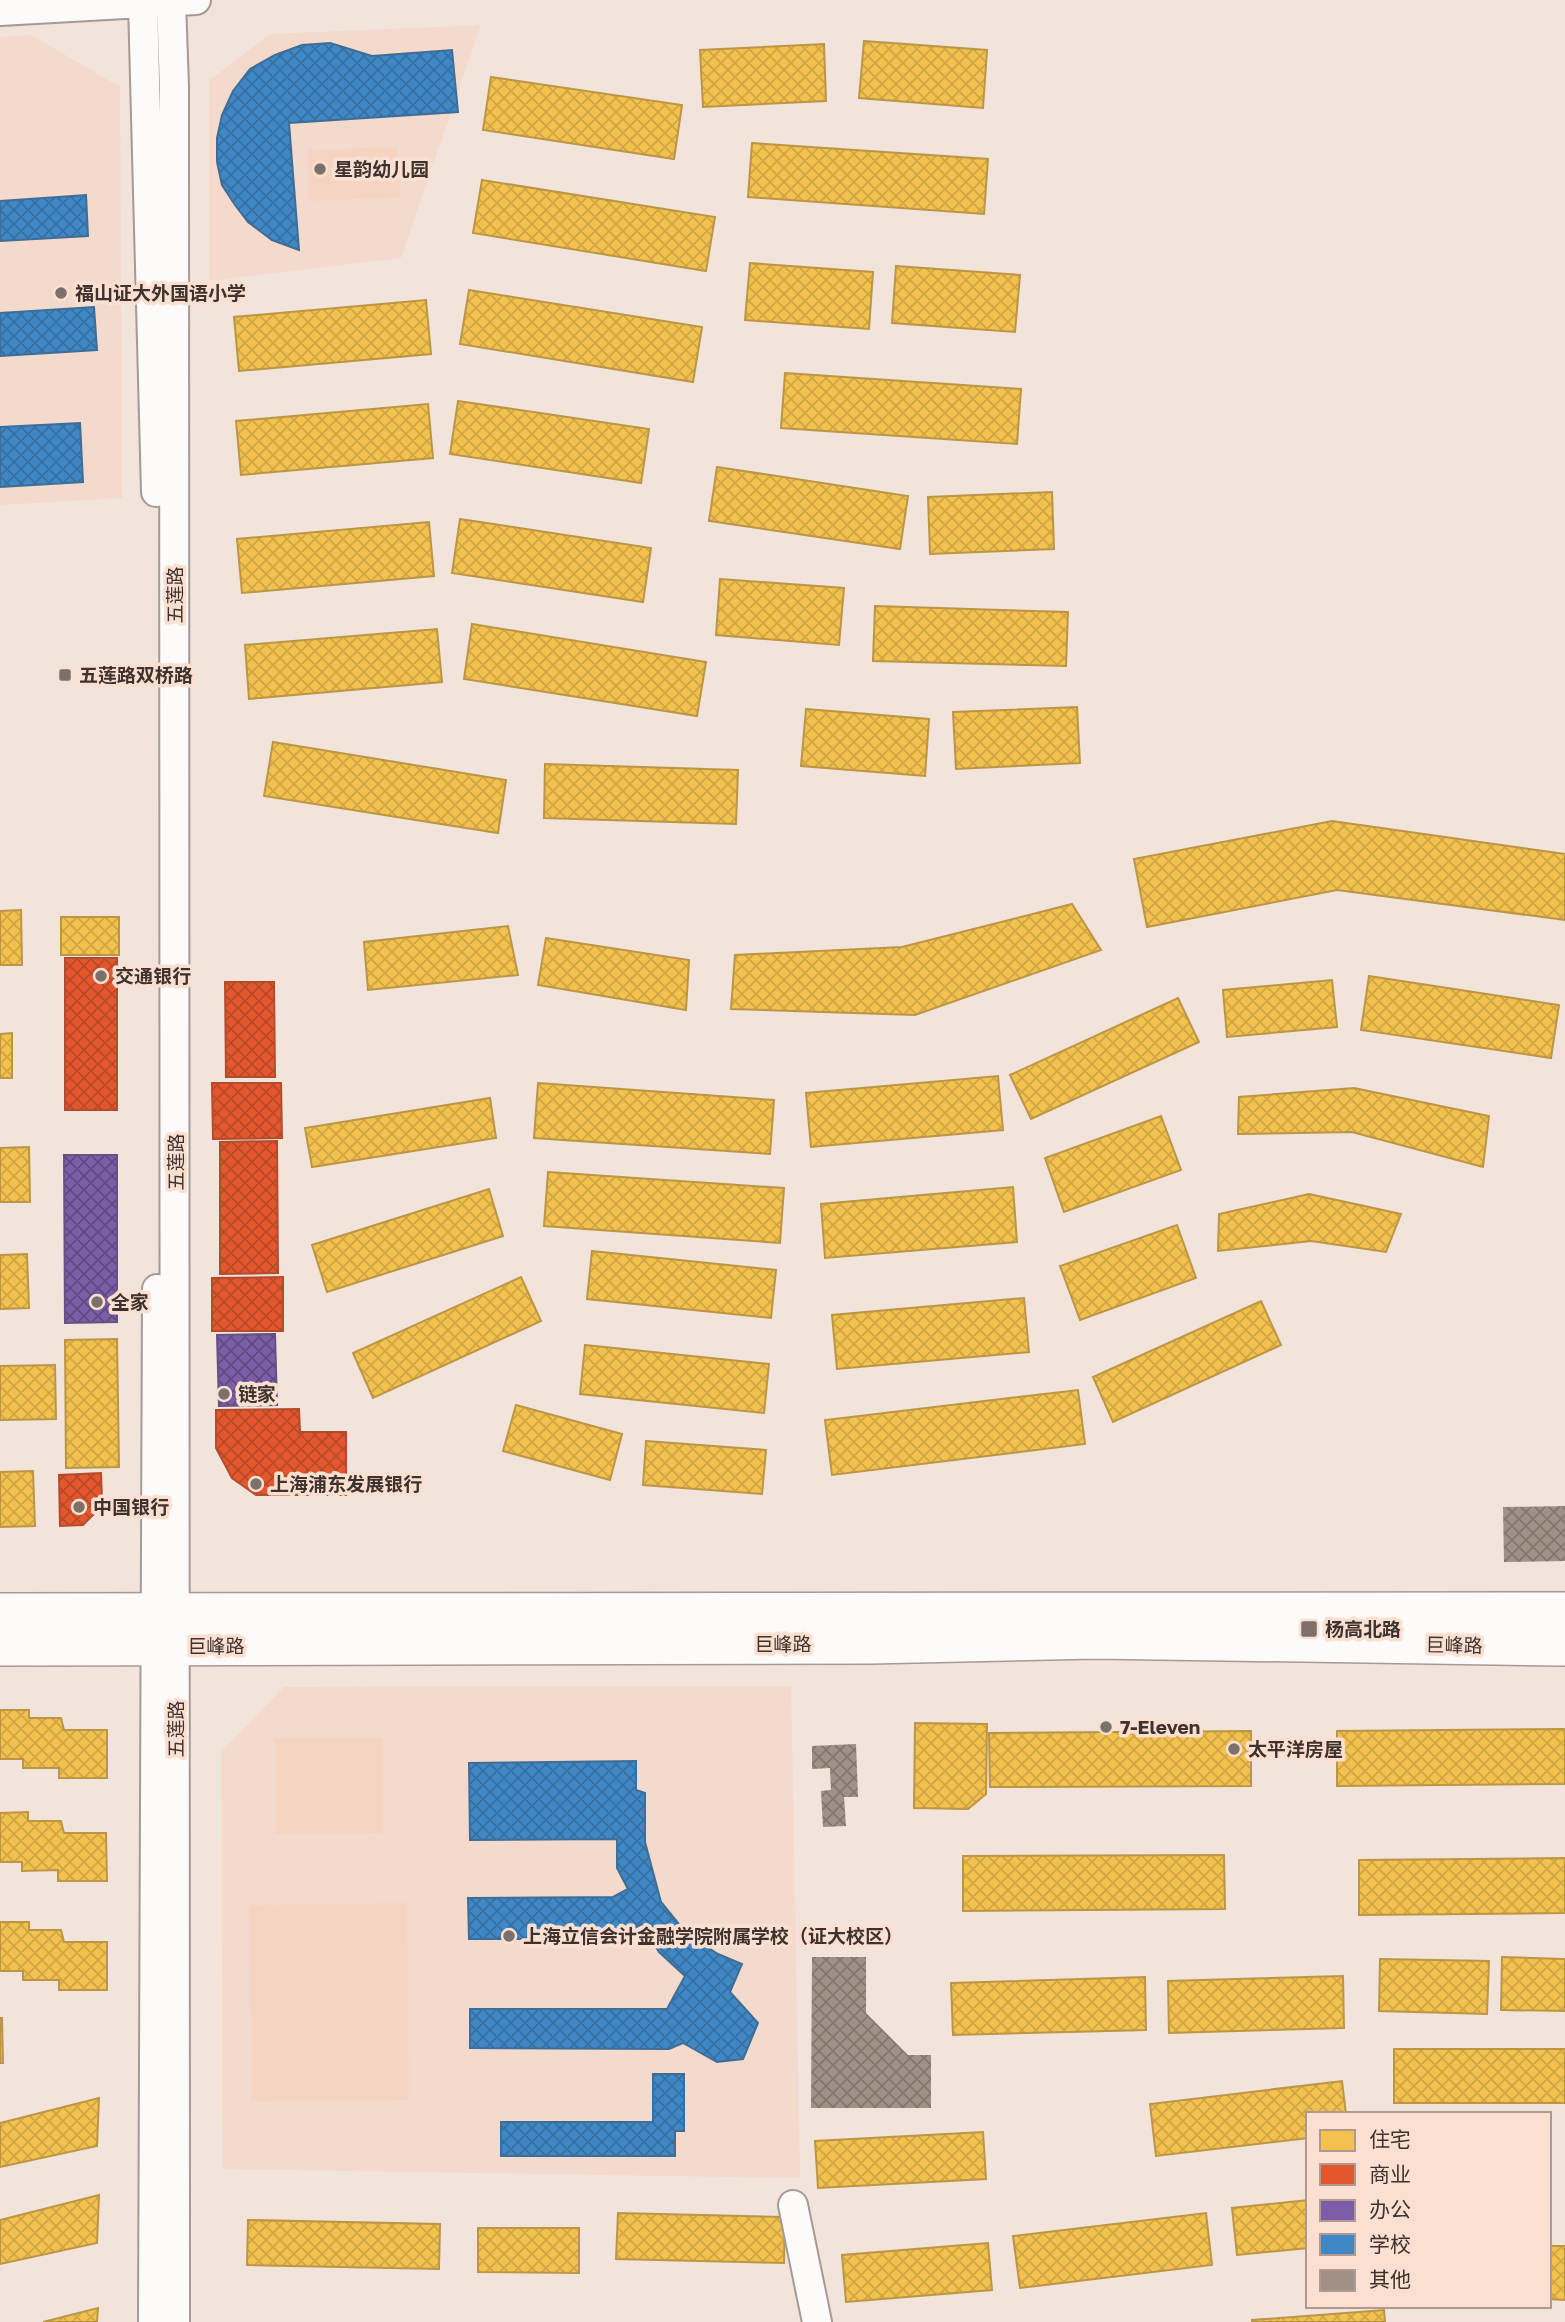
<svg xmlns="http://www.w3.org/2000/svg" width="1565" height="2322" font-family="'Golos Text','Noto Sans SC',sans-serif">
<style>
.built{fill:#f3dacc}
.green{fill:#f6d4c2}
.homes{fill:url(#homes-cross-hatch);stroke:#bc9644;stroke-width:2}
.shops{fill:url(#shops-cross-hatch);stroke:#b24c2e;stroke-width:2}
.offices{fill:url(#offices-cross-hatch);stroke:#685182;stroke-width:2}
.schools{fill:url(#schools-cross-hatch);stroke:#3e6e97;stroke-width:2}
.building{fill:url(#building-cross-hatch)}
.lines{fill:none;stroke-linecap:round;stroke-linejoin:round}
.minor-casing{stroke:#a59a94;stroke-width:32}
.major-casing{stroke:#a59a94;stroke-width:40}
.minor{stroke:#fdfbfa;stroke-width:28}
.major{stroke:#fdfbfa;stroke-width:37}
.poi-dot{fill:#7c706a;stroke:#fbe0d2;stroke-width:2.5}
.labels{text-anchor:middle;stroke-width:7;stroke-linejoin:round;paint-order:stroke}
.poi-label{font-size:19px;font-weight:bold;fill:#3d322d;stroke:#fbe0d2;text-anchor:start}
.street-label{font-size:19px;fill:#3d322d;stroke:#fbe0d2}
</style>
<defs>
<pattern id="homes-cross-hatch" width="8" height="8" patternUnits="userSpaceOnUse" patternTransform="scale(1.75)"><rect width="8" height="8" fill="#f2c14e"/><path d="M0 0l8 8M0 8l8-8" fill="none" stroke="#d0a644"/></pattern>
<pattern id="shops-cross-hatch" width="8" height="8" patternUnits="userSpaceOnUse" patternTransform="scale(1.75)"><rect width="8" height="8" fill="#e4572e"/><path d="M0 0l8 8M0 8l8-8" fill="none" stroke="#ba4928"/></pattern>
<pattern id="offices-cross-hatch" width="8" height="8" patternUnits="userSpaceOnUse" patternTransform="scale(1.75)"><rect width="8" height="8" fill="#7b5ea7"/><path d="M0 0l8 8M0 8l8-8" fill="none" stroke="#614a81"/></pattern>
<pattern id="schools-cross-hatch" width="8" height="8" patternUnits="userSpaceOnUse" patternTransform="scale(1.75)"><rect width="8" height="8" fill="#3f88c5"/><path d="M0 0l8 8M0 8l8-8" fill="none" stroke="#3670a0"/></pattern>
<pattern id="building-cross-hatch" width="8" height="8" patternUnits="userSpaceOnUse" patternTransform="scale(1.75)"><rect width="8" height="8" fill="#a19086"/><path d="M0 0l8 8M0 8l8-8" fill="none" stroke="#84766e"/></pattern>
</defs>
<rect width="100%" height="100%" fill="#f2e3db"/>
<path class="built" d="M481 25 401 258 209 281V81L270 34Z
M31 35 120 87 122 498 0 505V37Z
M791 1686 800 2178 223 2169 221 1752 284 1687Z"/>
<path class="green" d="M397 147 400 197 310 201 308 150Z
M275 1738H383V1833L275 1834Z
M407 1903 409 2100 251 2101 249 1905Z"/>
<path class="homes" d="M864 41 987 50 983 108 859 98Z
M824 44 826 101 703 107 700 50Z
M491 77 682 105 674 159 483 130Z
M752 143 988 159 984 214 748 197Z
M482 180 715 217 706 271 473 233Z
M750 263 873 272 869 329 745 320Z
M896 266 1020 275 1015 332 892 323Z
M469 290 702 327 693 382 460 344Z
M426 300 431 354 239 371 234 317Z
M785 373 1021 389 1017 444 781 428Z
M458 401 649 429 641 483 450 454Z
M428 404 433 458 241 475 236 421Z
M717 467 908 496 900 549 709 521Z
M1052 492 1054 549 930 554 928 497Z
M460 519 651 548 643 602 452 573Z
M429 522 434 576 242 593 237 539Z
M720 579 844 588 839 645 716 635Z
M875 606 1068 612 1066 666 873 661Z
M472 624 706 662 697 716 464 679Z
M437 629 442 682 249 699 245 645Z
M1077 707 1080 763 956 769 953 712Z
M806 709 929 719 925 776 801 766Z
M273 742 506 780 498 833 264 796Z
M545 764 738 770 736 824 544 818Z
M1332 821 1565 854V920L1337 890 1147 927 1134 859Z
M1072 904 1101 950 915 1015 731 1009 735 955 902 947Z
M21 910 22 965H0V911Z
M61 917H119V955H61Z
M508 926 518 975 368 990 364 942Z
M546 938 689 960 686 1010 538 985Z
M1369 976 1559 1005 1551 1058 1361 1030Z
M1332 980 1337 1027 1227 1037 1223 990Z
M1178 998 1199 1042 1031 1119 1010 1075Z
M12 1033V1078H0V1034Z
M998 1076 1003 1130 811 1147 806 1093Z
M538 1083 774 1100 770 1154 534 1138Z
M1354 1088 1489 1116 1483 1167 1352 1132 1238 1134 1239 1097Z
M490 1098 496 1138 312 1167 305 1128Z
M1161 1116 1181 1170 1064 1212 1045 1158Z
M29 1147 30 1202H0V1148Z
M548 1172 784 1188 780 1243 544 1226Z
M1013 1187 1017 1242 825 1258 821 1204Z
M489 1189 503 1236 327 1292 312 1245Z
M1309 1194 1401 1214 1386 1252 1311 1241 1218 1251 1219 1214Z
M1177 1225 1196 1278 1080 1320 1060 1266Z
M592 1251 776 1270 771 1318 587 1299Z
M27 1254 29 1308 0 1309V1255Z
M521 1277 541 1321 373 1398 353 1353Z
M1024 1298 1029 1352 837 1369 832 1315Z
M1261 1301 1281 1345 1113 1422 1093 1377Z
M117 1339 119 1467 66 1468 65 1340Z
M585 1345 769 1364 764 1413 580 1394Z
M55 1365 56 1419 0 1420V1366Z
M1078 1390 1085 1444 832 1475 825 1420Z
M516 1405 622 1434 610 1480 503 1451Z
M646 1441 766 1450 762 1494 643 1485Z
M33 1471 35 1526 0 1527V1472Z
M0 1710H29V1718H61L64 1730H107V1778H59V1768H23V1759H0Z
M915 1723 987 1724 986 1794 968 1809 914 1808Z
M1565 1729V1784L1337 1786V1731Z
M1251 1731V1786L990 1787 989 1733Z
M28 1812V1821H61L64 1833H106L107 1881H58V1870L22 1871V1862H0V1813Z
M1224 1855 1225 1909 963 1911V1856Z
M1565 1858V1913L1359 1915V1860Z
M0 1922H29V1930H61L64 1942H107V1990H59V1980H23V1971H0Z
M1502 1957 1565 1959V2011L1501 2010Z
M1380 1959 1489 1961 1487 2014 1379 2011Z
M1343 1976 1344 2028 1169 2033 1168 1981Z
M1145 1977 1146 2030 953 2035 951 1983Z
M0 2018H2L3 2063H0Z
M1394 2049H1565V2103H1394Z
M1342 2081 1346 2114H1308V2138L1156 2156 1150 2104Z
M99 2098 97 2146 0 2167V2123Z
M983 2132 986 2179 818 2188 815 2141Z
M99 2195 97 2243 0 2264V2220Z
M1308 2200V2248L1237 2255 1232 2208Z
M618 2213 785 2217 784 2263 616 2259Z
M1206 2213 1212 2265 1020 2288 1013 2236Z
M248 2220 440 2224 439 2269 247 2265Z
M478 2228H579V2273L478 2272Z
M988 2243 992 2290 846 2302 842 2255Z
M1549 2246H1565V2300L1549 2299Z
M98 2308 97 2322H43Z
M1384 2310 1385 2322H1252V2320Z"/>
<path class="shops" d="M65 958H117V1110H65Z
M225 982H274L275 1077H226Z
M212 1083H281L282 1138 213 1139Z
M277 1141 278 1273 220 1274V1142Z
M283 1277V1331H212V1278Z
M299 1409 300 1432H346V1495H256L232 1478 216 1448V1410Z
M101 1473 102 1500 94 1514 83 1525 60 1526 59 1475Z"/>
<path class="offices" d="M64 1155H117V1322L65 1323Z
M275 1334 277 1405 219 1406 217 1335Z"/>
<path class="schools" d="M330 43 372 56 452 50 458 112 289 123 299 250 272 240 248 222 235 205 222 185 217 162V138L222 115 233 91 250 69 275 55 302 45Z
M86 195 88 236 0 241V201Z
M94 307 97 350 0 356V313Z
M80 423 83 482 0 487V427Z
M636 1761V1790L645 1793V1842L661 1902 687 1934 718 1954 742 1964 730 1992 758 2023 743 2059 717 2062 683 2043 669 2049 470 2048V2009H667L685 1976 659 1952 642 1924 616 1939H469L468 1898 613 1897 628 1889 617 1868V1839L470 1840 469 1763Z
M653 2074H684V2131H675V2156H501V2122H653Z"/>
<path class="building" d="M1565 1506V1561L1504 1562 1503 1507Z
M856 1744 858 1797H844L846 1826 823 1827 821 1791 831 1790 830 1768 812 1769V1746Z
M812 1957H866V2013L908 2055H931V2108H811Z"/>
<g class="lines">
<defs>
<path id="minor" d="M171 2 174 87 175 2322
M143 3 156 492
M0 11 196 0
M793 2205 817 2322
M153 2322 157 1289"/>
<path id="major" d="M0 1612 1565 1611
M0 1647 871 1645 1095 1640 1565 1647"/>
</defs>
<use href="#minor" class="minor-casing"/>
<use href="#major" class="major-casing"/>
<use href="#minor" class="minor"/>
<use href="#major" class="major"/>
</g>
<g class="poi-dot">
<circle cx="320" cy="169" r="7"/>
<circle cx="61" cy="293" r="7"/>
<rect x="58" y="668" width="14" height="14" rx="3.5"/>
<circle cx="101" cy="976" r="7"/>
<circle cx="97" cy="1302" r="7"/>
<circle cx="224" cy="1394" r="7"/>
<circle cx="256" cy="1484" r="7"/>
<circle cx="79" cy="1507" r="7"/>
<rect x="1300" y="1620" width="18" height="18" rx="3.5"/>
<circle cx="1106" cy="1727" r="7"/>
<circle cx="1234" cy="1749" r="7"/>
<circle cx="509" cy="1936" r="7"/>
</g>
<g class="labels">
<g class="poi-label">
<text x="334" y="176">星韵幼儿园</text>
<text x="75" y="300">福山证大外国语小学</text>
<text x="79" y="682">五莲路双桥路</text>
<text x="115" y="983">交通银行</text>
<text x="111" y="1309">全家</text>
<text x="238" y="1401">链家</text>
<text x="270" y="1491">上海浦东发展银行</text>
<text x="93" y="1514">中国银行</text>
<text x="1325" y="1636">杨高北路</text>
<text x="1120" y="1734">7-Eleven</text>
<text x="1248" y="1756">太平洋房屋</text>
<text x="523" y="1943">上海立信会计金融学院附属学校（证大校区）</text>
</g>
<g class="street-label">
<text transform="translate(175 595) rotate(-90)" y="7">五莲路</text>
<text transform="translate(176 1162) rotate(-90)" y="7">五莲路</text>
<text x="783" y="1651">巨峰路</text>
<text transform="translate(1454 1645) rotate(1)" y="7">巨峰路</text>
<text x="216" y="1653">巨峰路</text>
<text transform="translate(176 1729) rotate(-90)" y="7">五莲路</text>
</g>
</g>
<rect x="1306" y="2112" width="245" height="196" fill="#fbe0d2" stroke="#af9a90" stroke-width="2"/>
<rect x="1320" y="2130" width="35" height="21" fill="#f2c14e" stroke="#af9a90" stroke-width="2"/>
<text x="1369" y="2147" font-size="21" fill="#3d322d">住宅</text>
<rect x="1320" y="2164" width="35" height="21" fill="#e4572e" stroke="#af9a90" stroke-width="2"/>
<text x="1369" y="2182" font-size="21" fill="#3d322d">商业</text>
<rect x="1320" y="2200" width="35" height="21" fill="#7b5ea7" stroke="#af9a90" stroke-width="2"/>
<text x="1369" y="2217" font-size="21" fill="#3d322d">办公</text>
<rect x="1320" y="2234" width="35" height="21" fill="#3f88c5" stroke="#af9a90" stroke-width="2"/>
<text x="1369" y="2252" font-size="21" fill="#3d322d">学校</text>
<rect x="1320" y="2270" width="35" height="21" fill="#a19086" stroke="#af9a90" stroke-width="2"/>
<text x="1369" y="2287" font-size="21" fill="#3d322d">其他</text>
</svg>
